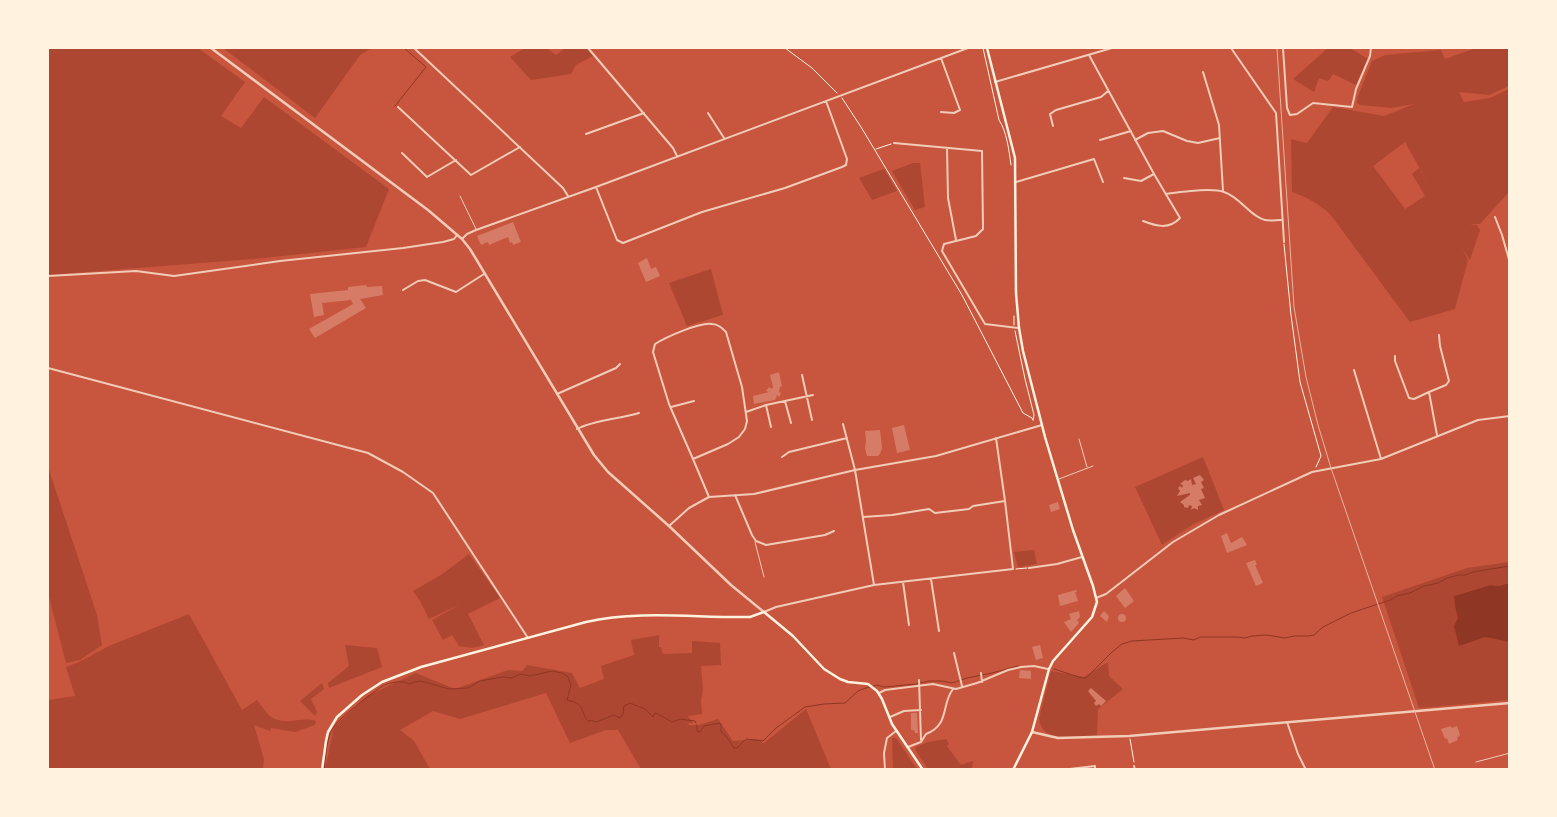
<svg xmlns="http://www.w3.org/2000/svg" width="1557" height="817" font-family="Manrope,sans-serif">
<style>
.green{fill:#ae4732;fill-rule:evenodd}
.water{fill:#8f3625}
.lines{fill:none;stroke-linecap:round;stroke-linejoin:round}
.stream{stroke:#8f3625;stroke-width:1}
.building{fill:#d67c66}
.path{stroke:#fff3e0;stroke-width:1}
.service{stroke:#f1ccb7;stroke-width:1}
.minor{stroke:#f1ccb7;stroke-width:2}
.tertiary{stroke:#f1ccb7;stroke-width:2.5}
.secondary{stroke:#fff3e0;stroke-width:2.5}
.rail{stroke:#e9b49f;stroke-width:1}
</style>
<rect width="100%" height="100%" fill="#c8553d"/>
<path class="green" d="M48 48H198L245 82 221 116 241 128 264 97 389 189 366 247 264 258 48 275Z
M223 48H372L360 55 315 118Z
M525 48H547L556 55 565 48H586L593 56 576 65 571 74 531 80 510 57Z
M1328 48H1350L1368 59 1356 85 1333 74 1328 81 1319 78 1314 92 1293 79Z
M1476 48H1509V86L1489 95 1459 92 1464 102 1490 98 1509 89V192L1480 224H1469L1477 225 1480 230 1470 260 1462 248 1468 260 1455 309 1410 322 1330 214C1318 203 1306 197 1292 192L1291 139 1307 143 1333 107 1384 116 1414 104 1391 108 1360 105 1357 103 1358 96 1372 61 1385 55 1441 50 1445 59ZM1405 142 1428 183 1419 168 1412 174 1425 196 1405 209 1373 166Z
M913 163H920L925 207 915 210 892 171Z
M884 169 897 191 872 200 859 178Z
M711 269 723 315 687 326 669 283Z
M1203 457 1224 510 1192 525 1162 545 1135 487Z
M48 467 97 615 102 645 80 660 66 663 48 593Z
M1034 550 1037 564 1018 567 1014 552Z
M469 554 500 598 468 614 484 645 472 648 459 646 452 635 443 640 432 620 461 604 429 619 420 601 413 591 441 575Z
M1509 562V583L1499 586 1489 585 1454 596 1455 607 1458 618 1486 637 1509 642V700L1419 708 1382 597 1467 568Z
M189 614 242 710 257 700C261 705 267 715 273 718 288 726 302 716 316 721L315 725 295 732 271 728 270 731 254 725 264 759 263 769H48V700L75 696 66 667 79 662 109 646Z
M659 635V647H661L663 654 692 653V641L720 643 721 665 701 666 703 690 701 700 702 714 688 716 693 723H688L689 725H699L718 719 733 741 756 739 763 740 760 742 764 743 806 709 831 769H641L618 730H606L570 743 546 693 460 719 433 711 400 730 414 741 430 769H325L334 727 367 696 416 673 455 689 508 670 522 671 527 665 572 673 580 688 604 679 601 666 634 655 631 640Z
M345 645 377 648 382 667 329 688 328 683 349 666Z
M1108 662 1109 676 1123 689 1098 709 1097 735C1085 736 1060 739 1049 734 1042 731 1040 724 1039 718L1051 671 1084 677Z
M322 683 324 689 311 699 317 712 315 716 300 701Z
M892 738H896L917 769H893Z
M946 739 949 744 947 746 961 765 973 761 972 768 974 769H928L915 749 916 747 928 742Z"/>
<path class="water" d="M1509 583V642L1485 637 1459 646 1454 626 1458 618 1455 607 1454 596 1490 585 1499 586Z"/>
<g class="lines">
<path class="stream" d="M395 106 426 67 404 48
M1054 669 1082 678H1086L1111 653 1122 644 1132 641 1183 638 1194 640 1200 637H1237L1245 638 1252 636 1266 635 1285 638 1294 636H1308L1314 635 1323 627 1351 613 1390 600 1397 596 1410 593 1424 586 1438 583 1447 578 1459 575H1465L1473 572 1510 566
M697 725V731L700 732 704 726 720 723 721 724V732L726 736 734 748H737L746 739 763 741 776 728 805 707 824 704 845 703 858 691 866 688 877 685 884 687 916 684 929 681H942L952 683 967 678 992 673 1018 666
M324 770C326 756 326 740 333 728 337 720 374 691 383 686 389 682 403 680 409 684L415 682 421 681 449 689 468 688 480 681 503 677 512 678 520 674 530 676 552 671 562 673 568 677 571 685 567 700C588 704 579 713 589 722L590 720 596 722 614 715 620 718 623 714 624 706 630 703 645 709 653 717 655 713 658 714 672 722 680 719 695 721 696 723"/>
</g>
<path class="building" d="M513 222 521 242 513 245 512 242 510 243 508 237 489 245 488 242 481 245 477 236Z
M647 258 651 269 656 267 660 276 646 282 638 263Z
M366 285 367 287 382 286 383 295 360 299 366 308 315 338 309 329 353 304 351 300 322 303 324 315 314 317 310 294 348 290V287Z
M779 372 782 386 780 387 779 392 781 393 779 397 777 395 775 400 754 404 753 396 769 392 766 391 769 387 772 389 773 387 770 375Z
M904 425 910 450 897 453 892 428Z
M880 430 882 448 880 454 878 456H867L865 448 866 440 865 431Z
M1200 475 1204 480 1201 482 1204 488 1201 489 1205 498 1199 500 1202 505 1198 506V510L1194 508 1191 510 1192 506 1189 505 1188 508 1184 507V505L1180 502 1190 495V493L1177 496 1180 491 1178 488 1180 486 1182 488 1183 485 1180 484 1185 480 1188 481 1191 479 1192 485 1196 484 1193 478Z
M1058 502 1060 509 1051 512 1049 505Z
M1227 533 1231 543 1242 537 1247 545 1227 553 1221 536Z
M1255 560 1257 565H1255L1263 583 1256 586 1246 563Z
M1125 588 1134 601 1125 608 1116 596Z
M1076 590 1077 592H1075L1078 601 1060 606 1058 595Z
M1079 611 1080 617 1077 620 1079 623 1071 632 1064 622 1071 619 1069 614Z
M1104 611 1109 616 1107 622 1100 616Z
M1118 618a4 4 0 1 1 8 0a4 4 0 1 1-8 0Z
M1040 645 1043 658 1036 660 1032 647Z
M1020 670 1031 671V679L1019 678Z
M1091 688 1106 701 1101 706 1099 704 1096 706 1094 703 1096 701 1088 691Z
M911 713H917L918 733H915L914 730H911Z
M1451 726 1452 728 1457 726 1460 735 1457 738 1458 740 1449 744 1447 738 1445 739 1441 729Z"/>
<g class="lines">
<path class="path" d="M785 48 812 68 837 93
M983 48 999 120C1007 132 1009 151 1011 165
M842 98 861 127 962 295 1023 413 1032 418 1033 420
M876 149 891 144
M1284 244 1291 315 1300 382 1321 456 1316 467
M1014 316V325
M1015 331 1025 379 1034 415 1033 420
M1016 569 1027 568
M1130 739 1134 762"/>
<path class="service" d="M460 196 476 229
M1079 439 1087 467
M1059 479 1093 466
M755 542 764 577
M1476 762 1510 753"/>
<path class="minor" d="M414 48 563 188 568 196
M588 48 673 148 677 156
M1231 48 1276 113 1284 242
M1283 48 1287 108 1290 115 1297 114 1313 103 1352 107 1356 89 1370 56 1371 48
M1089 55 1154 174 1180 218C1169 230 1156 226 1143 221
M1203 72 1219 125 1223 191
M995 82 1112 48
M398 107 471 175 520 147
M941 112 954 113 960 110 941 58
M708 113 724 138
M1053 126 1050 114 1056 110 1101 97 1108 91
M586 134 644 113
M1100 140 1131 131
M1135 140 1148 133 1163 131 1187 141 1198 143 1220 138
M894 143 982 151 983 229 976 236 944 244 942 251 985 324 1019 328
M947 148 948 198 956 240
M402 153 427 177 456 160
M1124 178 1141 181 1154 174
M1016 182 1094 159 1103 182
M596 187 617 240 623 243 702 212 785 188 842 167 846 165 847 159 826 101
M1166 194C1180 192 1211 187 1224 192 1240 197 1251 217 1265 220 1270 221 1276 220 1281 220
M1495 217 1502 235 1510 263
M462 239 467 234 476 230 596 187 968 48
M48 276 136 271 174 276 280 261 403 248 443 242 454 239 457 235
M403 290 418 281 425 280 456 292 484 274
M1395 356V361L1409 398 1414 399 1429 392
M48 368 368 453 403 472 433 493 528 638
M1354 370 1381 459
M802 375 812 420
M557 394 616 368 620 364
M785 401 791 423
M766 405 771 427
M671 407 694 401
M746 412 766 405 813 395
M843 424 855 470 874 585
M577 429C594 420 620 419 639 413
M1437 435 1429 392 1446 385 1449 381 1440 346 1439 335
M782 457 789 452 847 438
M693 459 669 404 653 352 655 344C666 337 700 322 712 324 718 324 722 328 726 332L742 387 747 421 745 429 739 437 728 444 693 459 709 497
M735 495 752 535 756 541 766 545 825 535 834 531
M863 517 892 515 929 509 935 513 969 509 973 506 1005 501
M669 526 689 508 709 497 754 494 855 470 936 456 1042 425
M1029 568 1057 564 1082 557
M931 579 939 631
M903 582 909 625
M1096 598 1106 594 1173 542 1219 515 1312 472 1381 459 1478 420 1510 416
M764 612 776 607 874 585 1013 569 1005 501 996 438
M954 653 962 686
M981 673 982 682
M919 680 921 740
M879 693 885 690 933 684 956 689 977 683 1008 670 1021 667 1034 666 1048 669
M890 717 904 711 921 710
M1287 722 1298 754 1306 770
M908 747 921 742 926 734C950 725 941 704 953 689
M1134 766 1135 770
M885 770 884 753 887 738 896 731
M1061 770 1095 766V770"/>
<path class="tertiary" d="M211 48 428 210 462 239 470 249 594 455 608 472 669 526 731 585 764 612
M1032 732 1058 738 1129 736 1510 703"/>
<path class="secondary" d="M987 48 1015 158 1016 293 1019 328 1023 351 1045 437 1073 530 1093 586 1097 602 1092 617 1053 661 1049 669 1032 732 1013 770
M322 770 326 741 328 732 337 717 362 695 382 682 421 667 586 622C640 610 695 618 750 617L764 612 793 636 824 669 840 679 848 682 868 684 877 691 882 699 892 724 923 770"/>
<path class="rail" d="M1277 48 1294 307 1306 377 1318 425 1331 468 1435 770"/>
</g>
<rect width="1557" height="817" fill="none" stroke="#fff3e0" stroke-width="98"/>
</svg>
